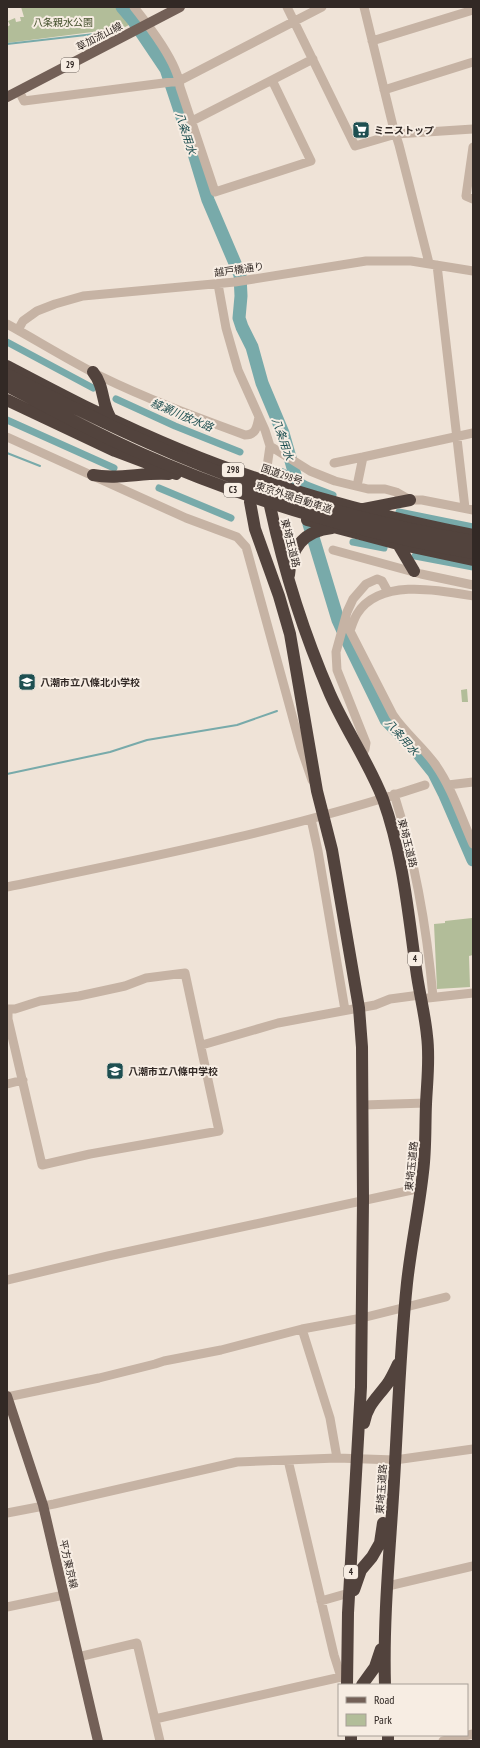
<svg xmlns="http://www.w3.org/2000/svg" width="480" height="1748" font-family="'PT Sans Narrow','Noto Sans JP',sans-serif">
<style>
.green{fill:#b2bd99}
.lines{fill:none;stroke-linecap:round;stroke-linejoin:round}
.stream{stroke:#78aaaa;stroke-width:2}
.canal{stroke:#78aaaa;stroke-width:7}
.river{stroke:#78aaaa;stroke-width:13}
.minor{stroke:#c6b3a4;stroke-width:9}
.major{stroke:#736057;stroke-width:10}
.highway{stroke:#52433d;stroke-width:12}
.highway-bridge{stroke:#52433d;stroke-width:12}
.labels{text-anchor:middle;stroke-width:4;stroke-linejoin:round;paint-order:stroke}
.shield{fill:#f7ede3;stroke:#6d645e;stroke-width:1}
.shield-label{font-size:9px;font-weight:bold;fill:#322925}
.park-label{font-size:10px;fill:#434f2b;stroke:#f7ede3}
.street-label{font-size:10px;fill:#322925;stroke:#f7ede3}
.poi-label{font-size:10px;font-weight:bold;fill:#322925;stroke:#f7ede3;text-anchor:start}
.water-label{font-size:11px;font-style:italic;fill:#1e4f51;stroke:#f7ede3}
</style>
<rect width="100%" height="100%" fill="#efe3d7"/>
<path class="green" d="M21 7H119L134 22 120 30 100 31 7 43V27L10 25 8 21 15 18 16 22 21 21 20 17H24Z
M467 689 468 702H462L461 690Z
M472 918 473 955 469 956 470 987 437 989 434 924 445 923V921Z"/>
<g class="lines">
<path class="stream" d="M7 44 112 32
M7 453 40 466
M7 774 110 752 147 740 237 725 277 711"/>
<path class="canal" d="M7 342 93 388
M116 399 175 426 240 452
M7 420 114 468
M283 472 307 485 333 495
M159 488 231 518
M399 512 473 527
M353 542 384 548
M415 556 473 567"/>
<path class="river" d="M122 7 133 20 166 69 192 147 208 200 240 275 241 296 239 318 242 327 252 347 262 383 283 433 303 503
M309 524 338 620 349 644 386 720 418 753 434 773 444 793 473 860"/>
<path class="minor" d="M134 7C149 26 178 63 180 87L215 192 311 161 272 80
M287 7 355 146 396 134 473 129
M364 7 393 126 399 145 429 263
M372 41 473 10
M384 90 473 62
M19 91 24 101 179 81 322 7
M192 121 313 59
M473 147 466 196 473 199
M437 265 465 508
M218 284 226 328 238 370 265 430 270 446 265 481
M7 324C38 341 68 360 100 376 147 399 196 417 245 435 256 435 257 427 259 417
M18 330 23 321 37 311 55 304 83 296 235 282 366 261H411L473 271
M7 437 186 518 237 537 246 547 248 554 301 748 312 780
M270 446 310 471 335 481 368 489H385L396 492 410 500H422L473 510
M334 463 363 457
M357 486 363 457 473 433
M333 550 421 574 473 585
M473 596C439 590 379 578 357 614 354 619 352 625 350 631L393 715C405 733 422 746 435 764 452 788 461 817 473 844
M362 755 365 749 366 743 337 670 336 652 347 612 353 599 366 584 377 579 382 581 388 592
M448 785 473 782
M394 794C415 860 427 929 433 997
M311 819 318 851 345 1010
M7 887C147 858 289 830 425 785
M185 973 219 1131 90 1154 42 1165 8 1019V1009H15L40 1001 79 996 125 986 146 978Z
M428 998 473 993
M202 1045 278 1023 375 1005 390 999 420 995
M7 1084 23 1080
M363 1105 426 1103
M7 1280 108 1256 421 1188
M302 1329 362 1318 446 1297
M7 1397 99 1378 155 1364 164 1361 221 1350 302 1329 330 1418 337 1458
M288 1460 334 1655 341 1677 347 1681
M7 1513 54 1504 237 1462 337 1458 395 1460 473 1449
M388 1586 473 1566
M321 1601 349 1593
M7 1607 64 1595
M78 1657 137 1643 160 1741
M155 1719 341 1677
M443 1741 473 1734"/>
<path class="major" d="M7 97 180 7
M7 1396 43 1505 98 1741"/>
<path class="highway" d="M7 366C64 396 121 426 181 450 275 489 373 515 473 535
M93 372C105 387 101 402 110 417
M7 400 115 451 176 474
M93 475C118 480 143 472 169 474
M265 481C279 555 300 625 330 694 346 730 369 763 383 799 403 855 408 912 416 969 419 992 425 1014 427 1036 430 1059 427 1081 426 1104 425 1127 426 1150 423 1172 419 1209 411 1246 407 1283 400 1349 398 1415 394 1481 390 1549 383 1617 385 1685
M259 489 250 502 255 529 279 596 290 634 317 791 332 850 359 1008 362 1047 363 1200 361 1387 348 1613 347 1685
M364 509 410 500
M307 520 398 544 473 560
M398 544 414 571
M289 575C291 548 303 531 332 528
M364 1423C367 1405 378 1397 388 1383 392 1377 395 1370 398 1364
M354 1590 361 1570 372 1557 380 1543 383 1523
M362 1685 375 1667 381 1649
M351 1735V1741
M388 1735V1741"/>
<path class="highway-bridge" d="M7 374C54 398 101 422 149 443 251 489 362 522 473 541
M7 386C51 409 94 433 140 453 246 500 359 533 473 553"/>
</g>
<defs>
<symbol id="supermarket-square" viewBox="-11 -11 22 22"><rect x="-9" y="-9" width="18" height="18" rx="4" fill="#1e4f51" stroke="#f7ede3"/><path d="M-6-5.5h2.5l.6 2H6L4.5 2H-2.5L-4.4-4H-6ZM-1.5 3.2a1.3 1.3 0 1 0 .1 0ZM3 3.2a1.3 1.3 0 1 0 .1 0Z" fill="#fff"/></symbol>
<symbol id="school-square" viewBox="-11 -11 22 22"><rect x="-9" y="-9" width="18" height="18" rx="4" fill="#1e4f51" stroke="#f7ede3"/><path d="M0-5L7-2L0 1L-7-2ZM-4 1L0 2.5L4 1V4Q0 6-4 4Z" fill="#fff"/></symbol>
</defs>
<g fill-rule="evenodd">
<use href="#supermarket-square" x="351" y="120" width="20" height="20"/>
<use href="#school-square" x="17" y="672" width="20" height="20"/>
<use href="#school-square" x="105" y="1061" width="20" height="20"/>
</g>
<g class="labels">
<g class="shield">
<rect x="61" y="58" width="18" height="14" rx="3"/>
<rect x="222" y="463" width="22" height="14" rx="3"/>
<rect x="224" y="483" width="18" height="14" rx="3"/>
<rect x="408" y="952" width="14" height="14" rx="3"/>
<rect x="344" y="1565" width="14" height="14" rx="3"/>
</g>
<g class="shield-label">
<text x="70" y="68">29</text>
<text x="233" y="473">298</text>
<text x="233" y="493">C3</text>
<text x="415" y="962">4</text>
<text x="351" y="1575">4</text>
</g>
<g class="park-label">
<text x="63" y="26">八条親水公園</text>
</g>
<g class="street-label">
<text transform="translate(99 36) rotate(-27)" y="4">草加流山線</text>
<text transform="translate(239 269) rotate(-8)" y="4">越戸橋通り</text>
<text transform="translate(282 474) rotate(19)" y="4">国道298号</text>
<text transform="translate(294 497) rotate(18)" y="4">東京外環自動車道</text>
<text transform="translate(291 543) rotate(76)" y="4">東埼玉道路</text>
<text transform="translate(408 843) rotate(76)" y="4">東埼玉道路</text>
<text transform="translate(411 1166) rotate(-84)" y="4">東埼玉道路</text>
<text transform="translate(381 1489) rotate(-86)" y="4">東埼玉道路</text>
<text transform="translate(69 1564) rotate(77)" y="4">平方東京線</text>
</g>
<g class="poi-label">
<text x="374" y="134">ミニストップ</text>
<text x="40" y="686">八潮市立八條北小学校</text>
<text x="128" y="1075">八潮市立八條中学校</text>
</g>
<g class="water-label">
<text transform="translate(186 133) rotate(72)" y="4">八条用水</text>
<text transform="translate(182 415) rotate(23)" y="4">綾瀬川放水路</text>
<text transform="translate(283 439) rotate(71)" y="4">八条用水</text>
<text transform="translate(402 737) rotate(49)" y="4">八条用水</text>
</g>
</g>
<rect width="480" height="1748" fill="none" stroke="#322925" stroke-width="16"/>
<rect x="338" y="1684" width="130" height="52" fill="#f7ede3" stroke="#a89f97"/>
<rect x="346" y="1697" width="20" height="6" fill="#736057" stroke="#a89f97"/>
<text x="374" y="1704" font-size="12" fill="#322925">Road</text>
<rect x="346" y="1714" width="20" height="12" fill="#b2bd99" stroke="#a89f97"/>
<text x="374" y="1724" font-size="12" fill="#322925">Park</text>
</svg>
